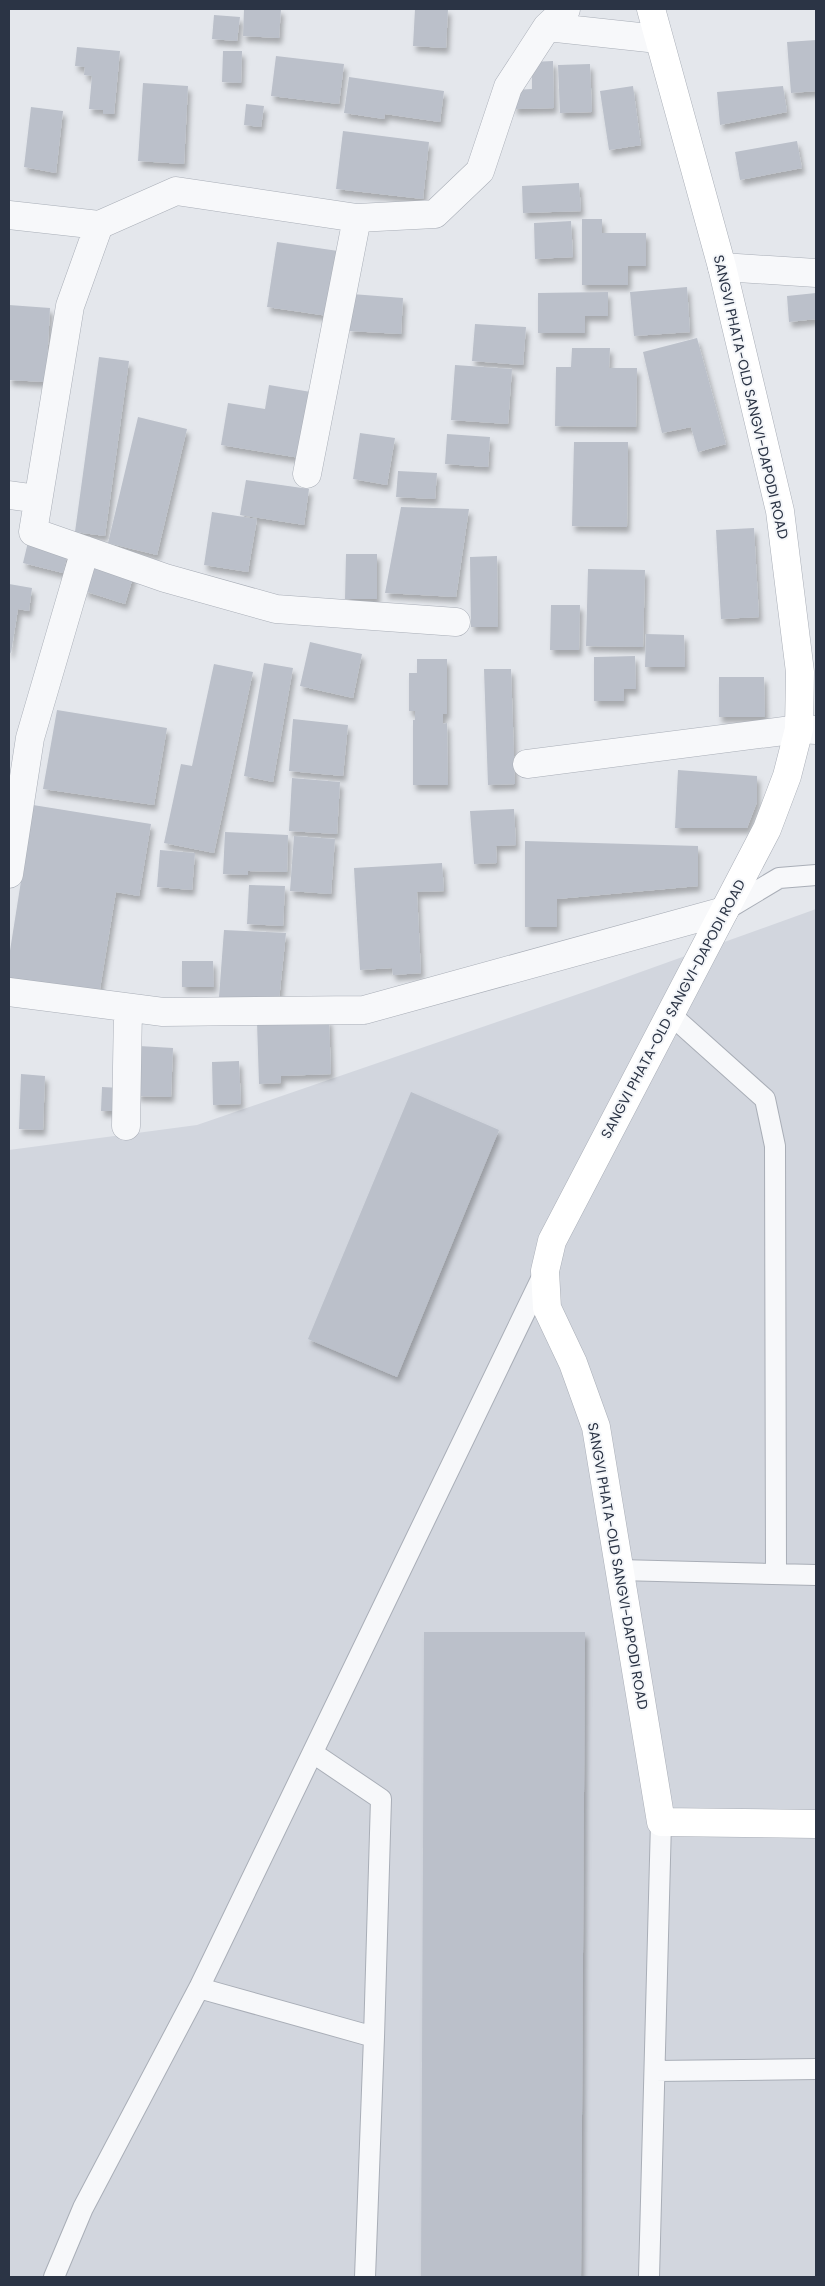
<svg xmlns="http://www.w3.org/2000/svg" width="825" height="2286" font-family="Poppins,sans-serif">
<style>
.built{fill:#d2d6de}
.building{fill:#bbc0ca;filter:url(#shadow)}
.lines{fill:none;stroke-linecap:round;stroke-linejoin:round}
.lane-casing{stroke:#a9aeb7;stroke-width:22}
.street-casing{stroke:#a9aeb7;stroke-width:29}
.secondary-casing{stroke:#a9aeb7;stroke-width:29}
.lane{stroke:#f7f8fa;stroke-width:20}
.street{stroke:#f7f8fa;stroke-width:28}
.secondary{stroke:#fff;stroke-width:28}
.labels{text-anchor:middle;stroke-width:4;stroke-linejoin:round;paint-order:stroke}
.street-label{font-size:14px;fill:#2b3445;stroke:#f4f6f9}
</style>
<defs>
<filter id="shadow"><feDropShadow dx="3" dy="5.5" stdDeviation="2.5" flood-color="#0004"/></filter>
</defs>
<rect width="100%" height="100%" fill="#e4e7ec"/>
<path class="built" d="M816 909V2277H9V1150L197 1125 596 988Z"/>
<path class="building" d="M244 9H281L279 38 243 36Z
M415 9H448L446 48 413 46Z
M214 15 240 17 237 41 212 39Z
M816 40V91L791 93 787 42Z
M77 47 120 51 114 114H103V110L89 109 92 76 84 75 85 67 75 66Z
M223 51H242L241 83 222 82Z
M276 56 344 64 339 104 271 96Z
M553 61 554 108 514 109V90L532 89V62Z
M590 64 592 112 560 113 558 65Z
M349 77 444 91 440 122 385 114 384 119 344 113Z
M143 83 188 86 184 164 138 161Z
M633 86 641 145 609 150 600 91Z
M783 86 787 112 720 125 717 92Z
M246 104 264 106 261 127 244 125Z
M31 107 63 111 56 173 24 167Z
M343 131 429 142 423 199 336 189Z
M797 141 802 168 740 180 735 152Z
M579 183 581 211 523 213 522 186Z
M582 219H602V233H646V266H628V285H582Z
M571 221 573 257 535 259 534 223Z
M277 242 338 251 328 316 267 307Z
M687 287 690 332 634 336 630 292Z
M608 292V316H585V333H538V293Z
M816 293V319L789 322 787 296Z
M352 294 403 298 401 334 349 331Z
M9 305 50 308 46 382 9 380Z
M475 324 526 327 523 365 472 361Z
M697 338 726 444 698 452 691 427 662 433 643 352Z
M572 348H610L609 368H637L636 427 555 426 556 367H571Z
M99 357 129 361 105 536 75 532Z
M455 365 512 369 508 424 451 420Z
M269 385 311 392 300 458 221 445 228 403 265 409Z
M138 417 187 429 157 555 108 543Z
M360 433 395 438 387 485 353 479Z
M447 434 490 437 488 467 445 464Z
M574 442H628L627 527 572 526Z
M398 471 437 473 435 499 396 497Z
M246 480 309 489 304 525 240 515Z
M401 507 469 509 456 597 385 593Z
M212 512 257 519 248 572 204 565Z
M754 528 759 617 721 619 716 530Z
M28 542 68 552 63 573 23 563Z
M346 554H377V599H345Z
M497 556 498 627H471L470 557Z
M94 558 135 571 125 604 84 591Z
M588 569 645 570 643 647 586 646Z
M9 584 32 588 29 611 18 609 11 653 9 652Z
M551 605H580L579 650H550Z
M646 634 684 635 685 667H645Z
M310 642 362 654 353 698 300 686Z
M635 656 636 689H624V701H594V657Z
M417 659H447V714H443V724L447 723 448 785H413V720H415V711H409V673H417Z
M264 663 293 668 273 782 244 776Z
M214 664 253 672 214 853 164 843 181 764 192 766Z
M484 669H511L515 784 488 785Z
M719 677H764L765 717H719Z
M57 710 167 728 154 805 43 789Z
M293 719 348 725 343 776 289 771Z
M678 770 757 776V802L747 828H675Z
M292 778 340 782 337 834 289 831Z
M33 805 151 824 139 896 116 892 99 995 9 980V957Z
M514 809 516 845 496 846 497 863 474 864 470 811Z
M225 832 288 835 287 872 248 871V875L223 874Z
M294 836 335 839 331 894 290 891Z
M525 841 698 846V886L557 899V927H525Z
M160 850 195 853 192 890 157 887Z
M442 863 444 891 417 892 421 973 393 975 392 968 360 970 354 868Z
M249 885 285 886 283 926 247 924Z
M224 930 286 933 279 1000 219 997Z
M182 961H213L214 987H182Z
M329 1019 331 1074 281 1076V1083L259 1084 257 1022Z
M139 1046 173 1048 171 1097 137 1096Z
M239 1061 241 1104 213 1105 212 1062Z
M21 1074 45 1076 43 1130 19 1129Z
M102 1087 122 1088 121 1111H101Z
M411 1092 499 1130 397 1377 308 1339Z
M424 1632H585L581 2277H421Z"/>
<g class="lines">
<defs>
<path id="lane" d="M724 911 779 878 816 875
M670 1014 765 1099 775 1146 776 1574
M619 1570 816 1575
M313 1753 381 1799 374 2037 365 2277
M199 1988 374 2037
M655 2071 816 2069
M54 2277 83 2208 199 1988 544 1273
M649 2277 661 1822"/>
<path id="street" d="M547 27 658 39
M9 215 99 225 176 191 357 218 435 214 480 171 508 87 547 27 566 9
M99 225 70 306 33 532 165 578 276 609 456 622
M722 267 816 273
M307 474 357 218
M9 495 38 499
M527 764 799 729 816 730
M9 874 30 738 85 550
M9 992 163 1012 364 1010 724 911
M126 1126 128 1008"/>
<path id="secondary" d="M651 9 722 267 780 511 800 672 799 729 787 776 767 829 552 1241 545 1271 547 1308 573 1363 596 1427 661 1822 816 1824"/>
</defs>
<use href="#lane" class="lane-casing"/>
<use href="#street" class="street-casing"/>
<use href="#secondary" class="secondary-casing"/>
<use href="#lane" class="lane"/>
<use href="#street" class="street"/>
<use href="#secondary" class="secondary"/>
</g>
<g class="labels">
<g class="street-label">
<text transform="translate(751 397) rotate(77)" y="5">SANGVI PHATA-OLD SANGVI-DAPODI ROAD</text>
<text transform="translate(673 1009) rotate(-62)" y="5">SANGVI PHATA-OLD SANGVI-DAPODI ROAD</text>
<text transform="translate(618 1566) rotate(80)" y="5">SANGVI PHATA-OLD SANGVI-DAPODI ROAD</text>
</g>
</g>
<rect width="825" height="2286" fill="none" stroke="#2b3445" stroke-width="20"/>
</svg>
